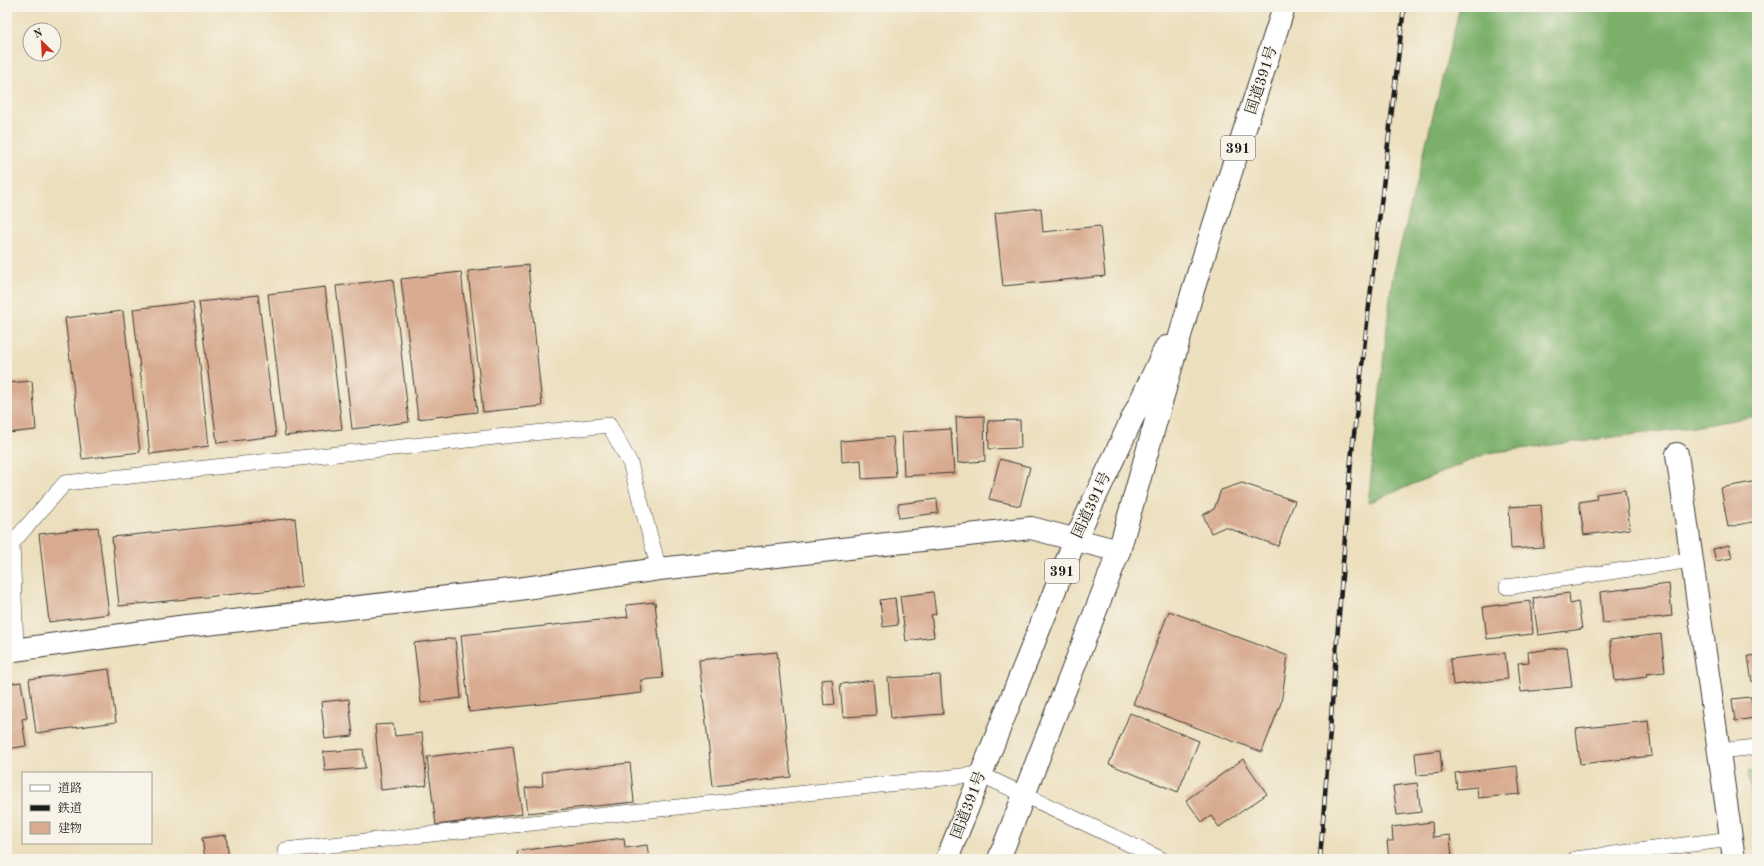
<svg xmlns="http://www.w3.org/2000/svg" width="1764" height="866" font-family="'Old Standard TT','Noto Serif JP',serif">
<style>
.green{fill:#9acc7b;stroke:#5b744c}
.forest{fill:#7bb06b;stroke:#4c6644}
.building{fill:#d8aa8f}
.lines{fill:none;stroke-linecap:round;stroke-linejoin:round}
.service-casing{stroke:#3b3934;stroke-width:16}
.minor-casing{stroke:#3b3934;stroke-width:24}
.trunk-casing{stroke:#3b3934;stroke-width:24}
.service{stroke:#fff;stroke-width:15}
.minor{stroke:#fff;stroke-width:22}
.trunk{stroke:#fff;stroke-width:22}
.rail-casing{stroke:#1c1c1c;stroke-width:4.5}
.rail{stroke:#f7f3e8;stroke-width:3;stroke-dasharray:9;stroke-linecap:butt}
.labels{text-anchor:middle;stroke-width:3;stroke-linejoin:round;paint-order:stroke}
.shield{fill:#f7f3e8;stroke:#5e5c59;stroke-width:1}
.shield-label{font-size:14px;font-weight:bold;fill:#1c1c1c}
.street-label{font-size:15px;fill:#1c1c1c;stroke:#f7f3e8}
</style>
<rect width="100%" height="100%" fill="#f7f3e8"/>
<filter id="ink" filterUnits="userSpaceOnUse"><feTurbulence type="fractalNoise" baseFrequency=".025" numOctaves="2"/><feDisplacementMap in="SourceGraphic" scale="8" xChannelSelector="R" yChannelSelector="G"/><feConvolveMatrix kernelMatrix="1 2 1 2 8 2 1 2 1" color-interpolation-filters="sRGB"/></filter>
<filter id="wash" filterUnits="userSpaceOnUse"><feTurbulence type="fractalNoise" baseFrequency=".012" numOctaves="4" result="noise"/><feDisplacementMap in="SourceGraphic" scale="16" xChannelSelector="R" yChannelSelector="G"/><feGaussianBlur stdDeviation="0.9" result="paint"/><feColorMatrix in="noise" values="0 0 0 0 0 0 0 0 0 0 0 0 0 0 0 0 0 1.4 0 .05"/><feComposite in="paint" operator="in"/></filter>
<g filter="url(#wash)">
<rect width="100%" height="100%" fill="#ecdfbd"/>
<path class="green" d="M1757 771V835L1748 772Z"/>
<path class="forest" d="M1460 7H1757V416L1694 427 1488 453 1368 503 1392 280Z"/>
<g id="blocks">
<path class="building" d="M1041 208 1043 232 1100 226 1105 276 1003 286 995 213Z
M528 265 542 406 483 412 468 271Z
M461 272 477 412 418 419 401 279Z
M393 279 409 422 352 429 336 286Z
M325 287 342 429 285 436 268 294Z
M258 295 276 436 217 443 199 302Z
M193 302 209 446 150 454 133 309Z
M123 311 140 452 82 459 65 318Z
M32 381 36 430 7 433V383Z
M984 416 985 461 958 463 956 417Z
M1020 420 1021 448 989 449 988 421Z
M951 429 954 473 904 476 902 432Z
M893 437 896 477 862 479 861 460 842 462 841 441Z
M1000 459 1030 467 1020 506 989 499Z
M1757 481V521L1728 527 1721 488Z
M1242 483 1295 501 1278 546 1225 527 1211 533 1203 515 1214 509 1221 490Z
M1625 490 1630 529 1584 535 1579 502 1597 499 1596 494Z
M937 499 938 513 899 518 898 504Z
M1541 505 1544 547 1511 549 1509 507Z
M295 518 302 587 119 606 112 537Z
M98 527 109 614 49 622 39 534Z
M1729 545 1732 558 1716 561 1713 549Z
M1669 584 1672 616 1603 623 1600 592Z
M933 592 936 614 931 615 934 637 906 641 900 596Z
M1569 593 1570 604 1578 602 1582 629 1538 635 1533 598Z
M895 598 898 625 883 627 880 600Z
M1530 601 1533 634 1487 639 1483 607Z
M655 602 663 678 641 680 642 693 469 712 461 635 628 617 626 605Z
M1169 611 1288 656 1281 703 1262 752 1133 704Z
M1661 634 1665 672 1646 674 1647 677 1615 681 1610 640Z
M455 638 461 698 421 703 414 643Z
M1567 647 1572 687 1521 692 1518 663 1529 662 1528 652Z
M777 652 791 777 713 786 699 660Z
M1505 653 1508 679 1453 685 1450 659Z
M1757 655V681L1752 682 1748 656Z
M109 669 116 722 36 733 29 679Z
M940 675 943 714 891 718 888 678Z
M832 679 835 704 824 705 821 680Z
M873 680 876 715 843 717 840 684Z
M21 682 27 718 22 719 26 746 7 749V684Z
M1751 697 1754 718 1735 721 1732 699Z
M349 699 353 736 325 739 321 702Z
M1130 713 1199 741 1178 792 1109 764Z
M1648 721 1652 756 1580 764 1576 729Z
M393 724 395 736 422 733 427 785 381 790 375 725Z
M513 746 522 814 436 825 427 757Z
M363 749 365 768 325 771 323 752Z
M1440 750 1442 773 1417 775 1415 753Z
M1243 759 1267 794 1219 827 1211 816 1202 822 1186 800Z
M630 763 634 802 528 813 525 788 543 786 542 772Z
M1517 766 1520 794 1478 798 1477 787 1457 789 1455 773Z
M1417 783 1421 812 1397 815 1393 786Z
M1432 822 1433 837 1450 835 1452 859H1389L1387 841H1393L1392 827Z
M226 835 229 859H205L202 838Z
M624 838 625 848 647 845 649 859H518L517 851Z
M490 856V859H475V858Z"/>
</g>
</g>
<g filter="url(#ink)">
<use href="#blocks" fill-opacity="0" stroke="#3b3934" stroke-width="1"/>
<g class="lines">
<defs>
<path id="service" d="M1507 587 1692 560
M16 649 12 543 65 483 609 425 630 463 659 569
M1719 751 1757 747
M285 850 980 774 1161 859
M1575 859 1731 839"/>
<path id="minor" d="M1677 454 1734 859
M7 651 179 627 511 590 659 569 1031 528 1119 551"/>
<path id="trunk" d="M947 859 1075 540 1166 347
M999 859 1119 551 1193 290 1284 7"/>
</defs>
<use href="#service" class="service-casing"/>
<use href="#minor" class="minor-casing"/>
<use href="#trunk" class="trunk-casing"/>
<use href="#service" class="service"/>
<use href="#minor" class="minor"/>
<use href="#trunk" class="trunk"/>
<defs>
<path id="rail" d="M1320 859 1351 460 1404 7"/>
</defs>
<use href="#rail" class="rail-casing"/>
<use href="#rail" class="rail"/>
</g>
</g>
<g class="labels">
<g class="shield">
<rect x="1221" y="136" width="34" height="24" rx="3"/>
<rect x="1045" y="559" width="34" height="24" rx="3"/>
</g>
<g class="shield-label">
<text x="1238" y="153">391</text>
<text x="1062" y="576">391</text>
</g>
<g class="street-label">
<text transform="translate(1261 80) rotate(-72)" y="5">国道391号</text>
<text transform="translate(1091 505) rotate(-65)" y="5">国道391号</text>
<text transform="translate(968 805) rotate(-69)" y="5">国道391号</text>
</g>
</g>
<rect width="1764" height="866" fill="none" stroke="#f7f3e8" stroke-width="24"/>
<rect x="22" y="772" width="130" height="72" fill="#f7f3e8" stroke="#9f9d96"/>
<rect x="30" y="785" width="20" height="6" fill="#ffffff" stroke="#9f9d96"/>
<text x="58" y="792" font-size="12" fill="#1c1c1c">道路</text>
<rect x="30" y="805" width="20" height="6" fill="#1c1c1c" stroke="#9f9d96"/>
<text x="58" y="812" font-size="12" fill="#1c1c1c">鉄道</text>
<rect x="30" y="822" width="20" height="12" fill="#d8aa8f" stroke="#9f9d96"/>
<text x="58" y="832" font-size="12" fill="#1c1c1c">建物</text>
<g transform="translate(42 42) rotate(335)"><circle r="19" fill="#f7f3e8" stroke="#9f9d96"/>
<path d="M0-3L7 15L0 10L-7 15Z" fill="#c8321e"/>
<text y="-6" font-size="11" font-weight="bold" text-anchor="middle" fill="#1c1c1c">N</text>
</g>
</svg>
